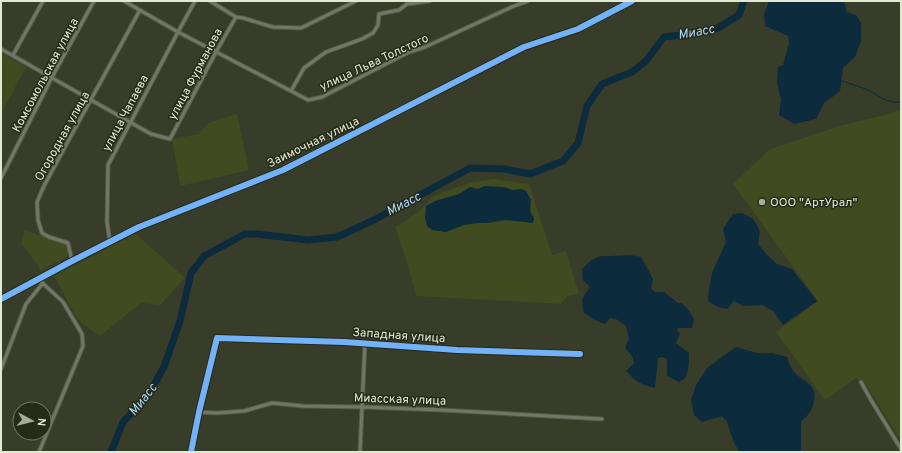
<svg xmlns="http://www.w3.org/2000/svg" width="902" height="453" font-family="Overpass,sans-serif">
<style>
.built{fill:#404b1f}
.water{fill:#0c2b3c}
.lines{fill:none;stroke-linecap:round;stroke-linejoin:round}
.stream{stroke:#0c2b3c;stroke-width:1}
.river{stroke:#0c2b3c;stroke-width:7}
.street-casing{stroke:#555947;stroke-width:5}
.street{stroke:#717666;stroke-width:3}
.cycleway-casing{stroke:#252a19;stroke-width:8}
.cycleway{stroke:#73b2f8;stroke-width:6}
.poi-dot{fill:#a6ad97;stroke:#252a19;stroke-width:1.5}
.labels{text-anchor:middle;stroke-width:3;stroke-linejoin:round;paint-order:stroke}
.street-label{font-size:12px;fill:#e2e9d3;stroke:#252a19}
.poi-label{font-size:12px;fill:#e2e9d3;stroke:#252a19;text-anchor:start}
.water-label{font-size:13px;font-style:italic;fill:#acd8fa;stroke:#252a19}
</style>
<rect width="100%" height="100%" fill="#373d28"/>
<path class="built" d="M1 53 26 67 1 114Z
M901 110V440L865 383 856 378 825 400 776 332 818 301 733 184 770 149 843 125 885 115Z
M237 114 249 170 180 186 172 139 199 134 208 123Z
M495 179 529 184 552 255 566 251 579 294 567 296V298L560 304 416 296 408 265 395 226 401 224 421 210 431 198 441 193 473 182Z
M25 230 68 246 67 257 40 271 38 266 21 243Z
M136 234 185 278 160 305 141 303 100 336 84 325 76 317 54 276Z"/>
<path class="water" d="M769 1H844L847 12 856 15 861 23V41L855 57 843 68 840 91 824 103 816 119 794 124 779 115 781 99 777 83 778 67 783 65 789 43 788 36 765 26 764 15Z
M485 186 504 187 513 190 521 189 526 191 531 200 530 211 534 218 533 223 506 220 487 223H477L464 225 446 232 432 230 427 226 425 217 426 206 435 201 459 194 470 187 478 189Z
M742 213 753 219 760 231 758 244 767 255 777 264 792 269 817 301 783 325 773 311 762 305 743 306 734 301 727 309 718 307 708 301 709 290 712 273 726 242 723 229 733 214Z
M601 256C614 257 628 253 641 257L653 279 651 289 655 292H664L678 303H682L689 311 694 319 692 328H678L677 330 680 334 676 343 689 353C689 359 689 372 685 378 684 379 681 381 679 382L667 376V359L662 357 658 358 655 388C642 385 636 382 626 371L634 363 632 356 625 348 629 338 626 326 616 319 610 318 605 324 595 320 584 313C581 299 582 298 590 287L583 280 582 270C587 263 592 259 601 256Z
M736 347 757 353H772L787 357C789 363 791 370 796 374 800 378 807 381 811 386 820 397 811 414 801 422V452H739L733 440 727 422 722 416 702 422 694 415 691 400 696 385 707 368Z"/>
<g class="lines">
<path class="stream" d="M842 81C850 84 858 86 866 89 877 94 888 105 901 102"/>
<path class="river" d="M111 452 123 422 147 397 164 367 180 321 191 273 204 256 245 234H257L308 240 337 237 374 220 470 168 504 169 530 174 563 161 578 143 587 106 602 84 632 72 646 61 664 37 691 34 718 28 739 15 744 1"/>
<defs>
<path id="street" d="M124 1 178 32 291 91 308 100 322 97 409 52 425 47 514 6 528 1
M210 1 236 17 243 18 273 27 301 28 356 1
M1 49 151 134 170 139 216 52 236 17
M13 55 43 1
M291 91 304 68 326 52 362 39 373 33 378 25 379 14 399 10 407 4 430 1
M1 178 52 77 94 1
M110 242 107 222 108 165 178 32 195 1
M72 261 68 243 49 237 42 233 38 220 37 202 44 186 66 145 140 10
M38 279 63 302 82 334 83 346 39 452
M1 299 72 261 139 227 283 170 524 47 578 29 632 1
M1 369 26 304 43 283
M861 382 871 400 901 449
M199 412 217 413 244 411 272 403 303 406 362 407 441 410 602 419
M191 452 199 412 217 338 344 342 457 350 580 354
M360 452 362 407 365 343"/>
</defs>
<use href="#street" class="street-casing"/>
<use href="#street" class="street"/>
<defs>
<path id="cycleway" d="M1 299 72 261 139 227 283 170 524 47 578 29 632 1
M191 452 199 412 217 338 344 342 457 350 580 354"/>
</defs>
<use href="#cycleway" class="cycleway-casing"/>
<use href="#cycleway" class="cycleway"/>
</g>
<circle class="poi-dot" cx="762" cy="202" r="4"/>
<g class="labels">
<g class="street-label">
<text transform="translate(374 62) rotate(-25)" y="4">улица Льва Толстого</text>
<text transform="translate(195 74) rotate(-62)" y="4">улица Фурманова</text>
<text transform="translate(45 75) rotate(-62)" y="4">Комсомольская улица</text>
<text transform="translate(125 113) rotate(-62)" y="4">улица Чапаева</text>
<text transform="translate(62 136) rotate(-61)" y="4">Огородная улица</text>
<text transform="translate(313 142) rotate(-26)" y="4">Заимочная улица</text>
<text transform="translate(399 335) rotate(4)" y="4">Западная улица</text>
<text transform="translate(400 399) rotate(2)" y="4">Миасская улица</text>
</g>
<g class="poi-label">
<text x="770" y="206">ООО "АртУрал"</text>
</g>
<g class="water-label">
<text transform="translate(696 31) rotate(-10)" y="5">Миасс</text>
<text transform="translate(403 203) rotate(-27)" y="5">Миасс</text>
<text transform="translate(142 399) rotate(-52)" y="5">Миасс</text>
</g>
</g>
<rect width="902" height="453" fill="none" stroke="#e2e9d3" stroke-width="4"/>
<g transform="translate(32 421) rotate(97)"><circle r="19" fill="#252a19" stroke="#717663"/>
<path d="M0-3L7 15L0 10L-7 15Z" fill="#a6ad97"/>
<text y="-6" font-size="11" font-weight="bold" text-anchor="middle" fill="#e2e9d3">N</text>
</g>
</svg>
